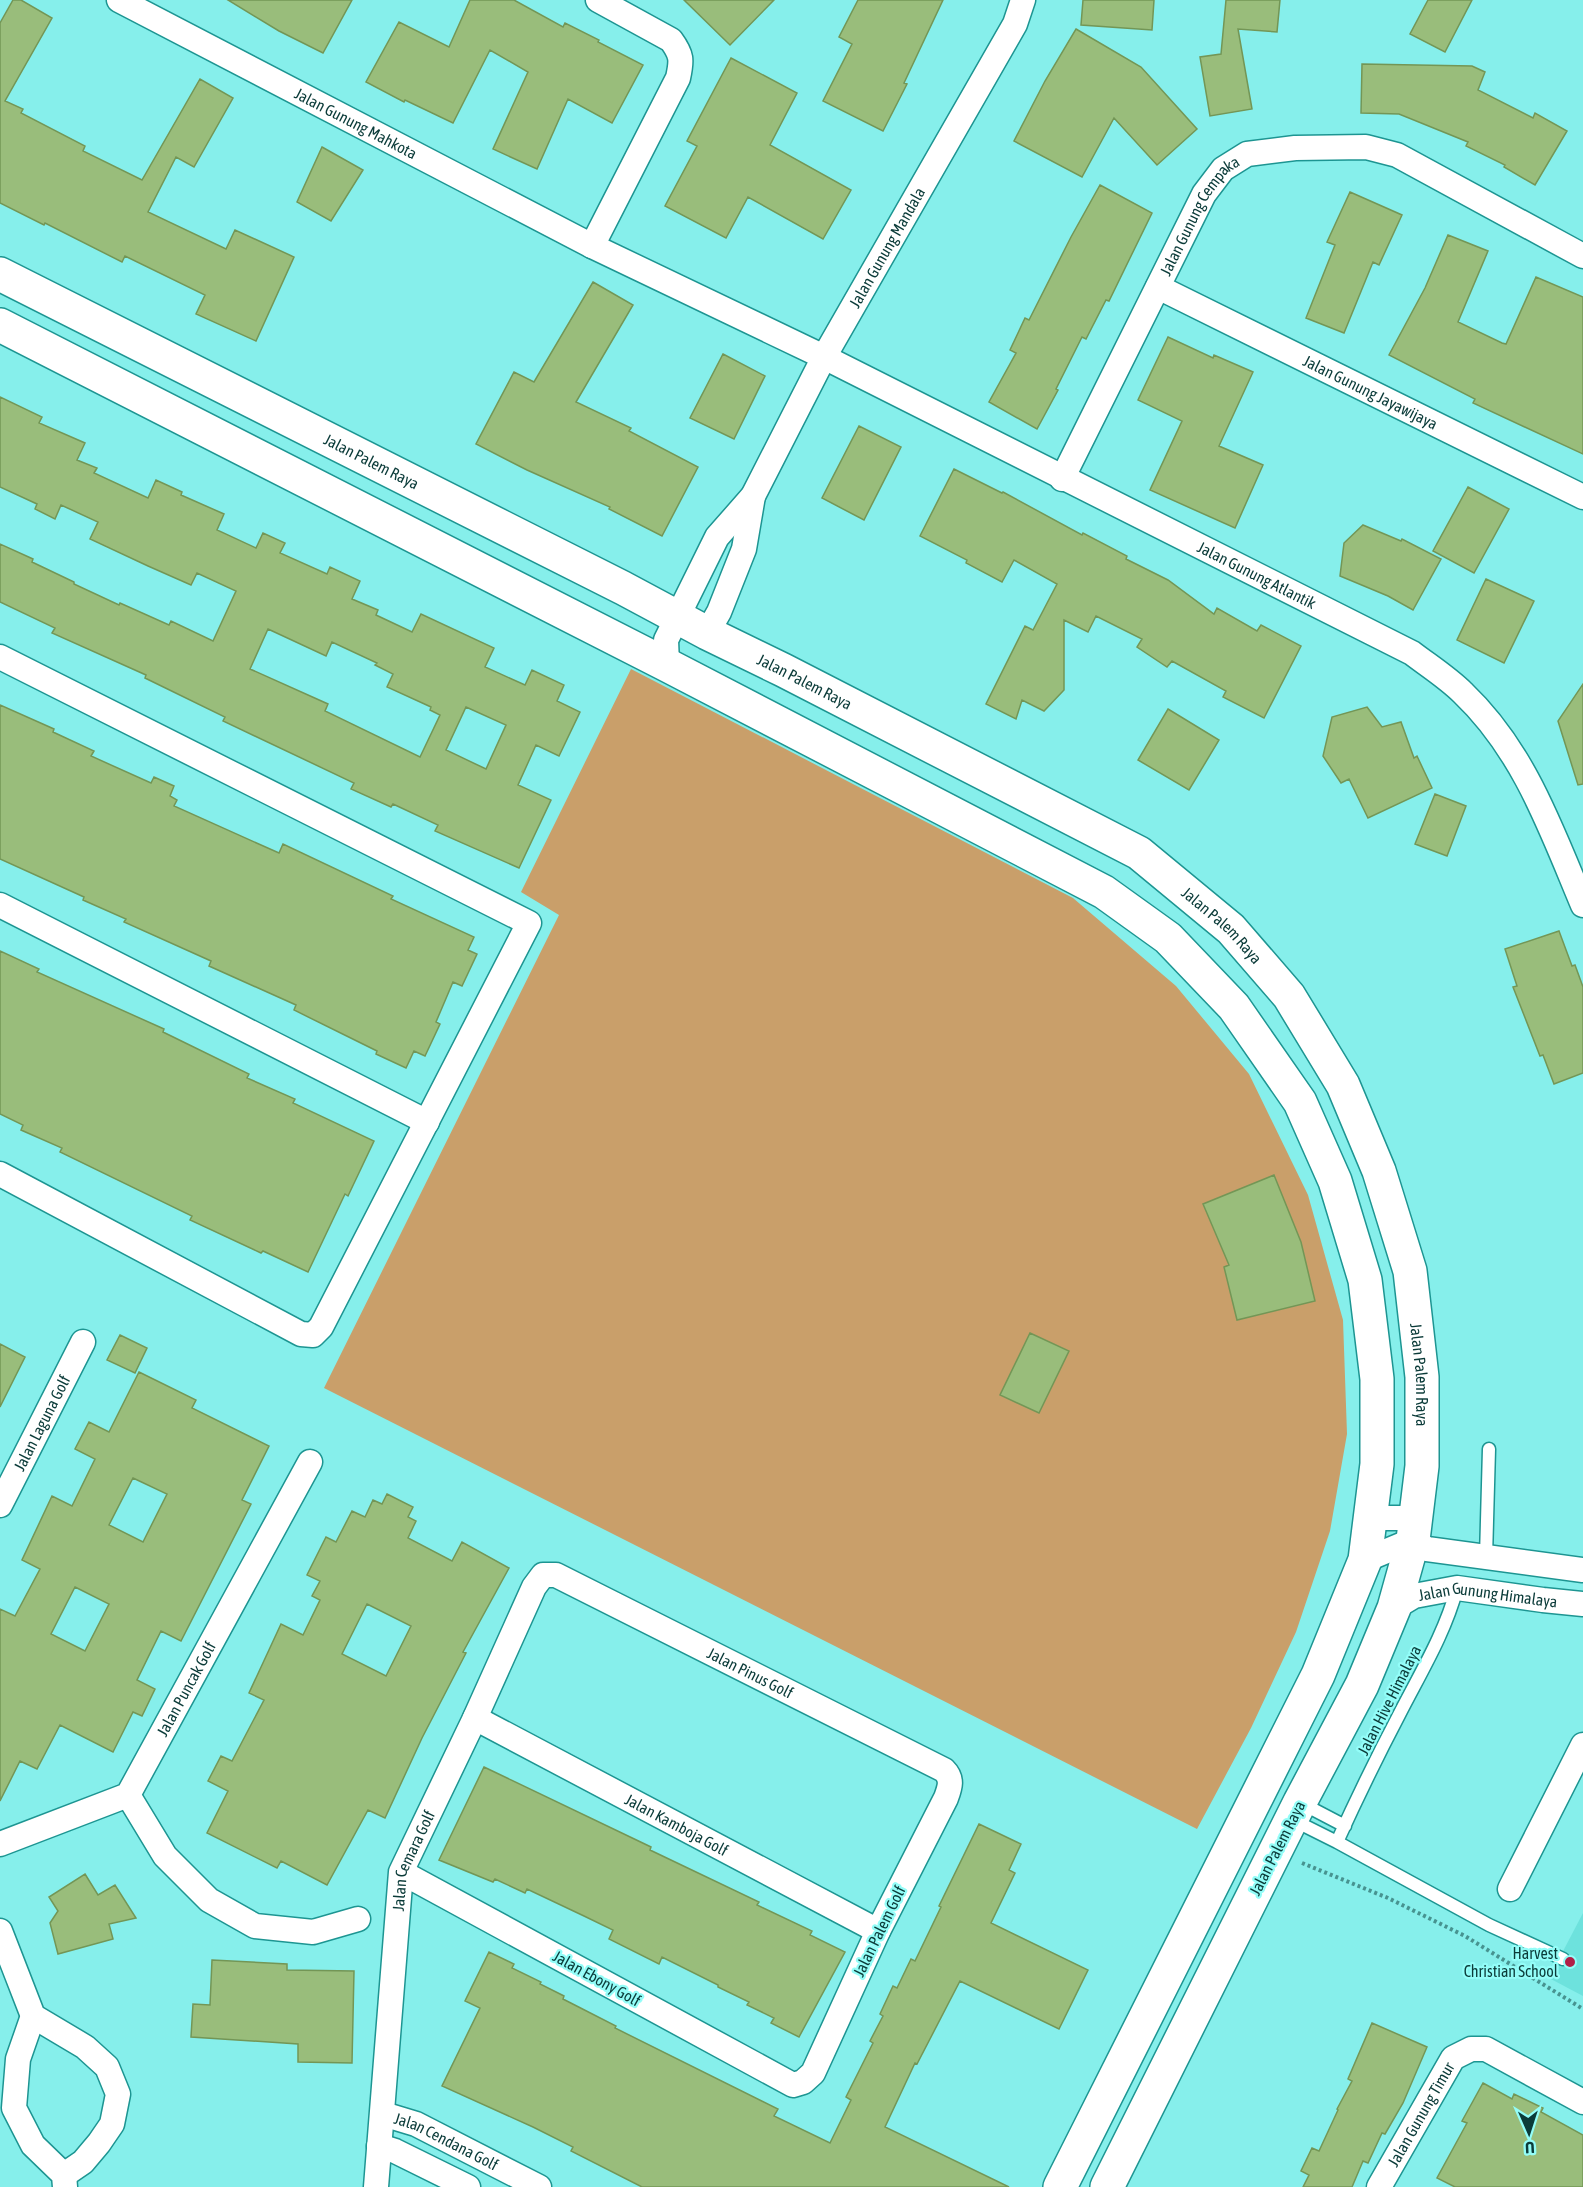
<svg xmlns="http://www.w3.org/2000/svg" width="1583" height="2187" font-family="'Asap Condensed',sans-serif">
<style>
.built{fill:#6de2dd}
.green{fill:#c99f6a}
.building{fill:#99bd7b;stroke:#739656;stroke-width:1.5;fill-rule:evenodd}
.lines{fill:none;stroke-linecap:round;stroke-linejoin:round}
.lane-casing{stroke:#1d9592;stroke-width:15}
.street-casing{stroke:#1d9592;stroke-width:27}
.secondary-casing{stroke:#1d9592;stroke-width:36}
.path{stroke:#479390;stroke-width:4;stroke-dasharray:3 3;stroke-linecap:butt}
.lane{stroke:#fff;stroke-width:12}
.street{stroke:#fff;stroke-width:24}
.secondary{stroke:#fff;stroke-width:33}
.poi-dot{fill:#b01e47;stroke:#93fdf8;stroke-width:2}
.labels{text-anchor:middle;stroke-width:4.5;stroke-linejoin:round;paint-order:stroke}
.street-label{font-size:16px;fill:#0b3b39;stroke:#93fdf8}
.poi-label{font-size:16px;fill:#0b3b39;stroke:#93fdf8;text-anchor:end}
</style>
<rect width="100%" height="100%" fill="#86efeb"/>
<path class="built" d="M1583 1913V1996L1549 1978Z"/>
<path class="green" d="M631 669 1073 898 1176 986 1249 1074 1308 1195 1343 1320 1347 1434 1330 1531 1296 1632 1251 1728 1197 1829 324 1388 559 915 521 892Z"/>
<path class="building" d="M13 0H21L52 18 5 101 23 109 21 113 85 146 83 151 142 180 200 79 233 98 194 167 176 157 148 212 226 249 235 230 294 257 256 341 196 314 205 295 125 256 122 262 45 223 44 225 0 203V23Z
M228 0H352L323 53 279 31Z
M470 0H514L563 27 565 23 599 40 598 42 643 65 612 123 568 99 537 169 493 149 528 72 490 50 453 123 405 100 404 102 366 82 399 22 449 47Z
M684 0H774L730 45Z
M858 0H943L904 83 907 84 883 131 823 101 852 44 839 37Z
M1083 0H1154L1152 30 1081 25Z
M1226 0H1280L1277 32 1238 29 1252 109 1210 116 1200 57 1221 54Z
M1428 0H1472L1445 52 1410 34Z
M1076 29 1141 67 1197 129 1157 165 1114 118 1082 177 1014 141 1045 81Z
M731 58 797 93 770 145 851 190 823 239 748 197 726 238 665 206 697 146 687 141Z
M1362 64 1472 66 1485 72 1478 90 1533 118 1535 113 1567 131 1535 185 1504 167 1505 165 1466 146 1468 142 1399 114 1361 113Z
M322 147 363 170 331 221 297 202Z
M1100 185 1152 213 1109 301 1106 300 1086 339 1082 337 1056 389 1058 390 1037 429 989 402 1016 353 1010 350 1025 318 1029 320 1071 237Z
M1350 192 1402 215 1379 265 1373 262 1344 333 1306 318 1335 245 1327 242Z
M1448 235 1488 251 1458 322 1502 343 1506 344 1536 277 1583 297V454L1473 403 1475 399 1389 355 1425 288Z
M593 282 633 305 576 402 631 428 629 431 698 467 662 536 609 509 610 507 527 470 476 444 514 372 534 382Z
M1168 337 1213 358 1214 355 1253 372 1219 446 1263 465 1235 528 1150 490 1182 421 1138 400Z
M723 354 765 376 734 439 690 418Z
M0 397 42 417 39 423 85 443 77 460 97 468 94 473 148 498 156 480 182 492 181 495 224 514 217 530 256 548 263 533 285 543 280 553 327 574 330 567 360 581 352 599 378 610 376 615 412 632 421 614 494 648 485 667 525 685 532 670 564 685 557 701 580 712 559 756 536 745 518 785 551 800 519 868 435 831 438 825 393 804 391 807 351 789 354 783 223 721 225 717 145 678 146 675 52 633 55 628 0 602V544L33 559 32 562 74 582V584L119 605 120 603 169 625 171 621 213 641 236 591 197 573 191 585 148 566 90 539 98 522 61 505 55 519 35 509 37 504 0 487ZM268 629 326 656 332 642 377 663 375 665 393 674 387 687 431 707 430 710 440 715 420 757 325 711 328 704 250 669ZM466 707 506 725 486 769 446 750Z
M859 426 901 447 864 520 822 498Z
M954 469 1002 493 1003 492 1082 535 1083 533 1127 556 1126 559 1168 580 1214 614 1217 608 1257 631 1261 625 1301 646 1264 718 1223 697 1226 691 1172 661 1167 667 1137 647 1142 639 1096 616 1088 632 1064 620V690L1044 711 1022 700 1016 719 986 704 1025 626 1033 630 1057 584 1014 560 1002 582 966 563 967 560 920 536Z
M1468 487 1509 509 1474 573 1433 551Z
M1363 525 1401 541 1402 539 1441 559 1413 610 1388 596 1340 576 1344 543Z
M1486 579 1534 601 1504 663 1457 640Z
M1583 684V784L1578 785 1558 721Z
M0 705 54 729 53 732 94 751 91 756 151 783 154 777 174 786 170 796 177 800 174 806 279 853 283 844 393 896 391 899 474 937 468 950 477 954 462 986 453 982 436 1022 440 1024 425 1056 414 1051 406 1068 376 1054 377 1051 294 1010 296 1005 209 966 211 961 124 922 126 919 83 900 84 897 0 859Z
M1367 707 1382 727 1401 722 1414 758 1417 756 1432 788 1368 818 1349 779 1341 783 1323 756 1332 717Z
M1168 709 1219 740 1189 790 1138 760Z
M1435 794 1466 806 1447 856 1415 844Z
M1559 931 1572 966 1575 965 1583 987V1073L1554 1084 1543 1055 1540 1056 1513 987 1517 986 1505 949Z
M0 951 39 969 37 972 164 1029 163 1032 249 1074 247 1078 295 1099 293 1103 374 1141 348 1196 345 1194 308 1272 263 1251 261 1253 190 1220 192 1216 60 1152 62 1148 21 1130 23 1125 0 1114Z
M1274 1175 1301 1242 1315 1301 1237 1320 1224 1267 1229 1265 1203 1204Z
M1030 1333 1069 1351 1039 1413 1000 1395Z
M120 1335 147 1348 135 1373 107 1360Z
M0 1344 25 1357 0 1407Z
M139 1372 196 1400 192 1408 269 1446 242 1500 251 1504 181 1641 161 1631 137 1680 155 1689 142 1716 133 1712 113 1752 60 1725 37 1769 20 1761 0 1801V1609L15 1616 40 1569 22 1560 52 1496 72 1506 95 1459 75 1449 89 1422 109 1432ZM133 1478 167 1494 143 1542 109 1525ZM75 1587 109 1604 85 1651 51 1634Z
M387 1494 413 1507 408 1517 416 1521 408 1538 452 1561 462 1542 509 1568 463 1652 466 1653 422 1738 385 1818 368 1810 327 1885 281 1861 277 1868 207 1833 228 1791 208 1781 221 1756 232 1761 264 1700 249 1693 281 1624 303 1635 320 1600 312 1596 320 1581 307 1575 326 1537 336 1542 352 1511 365 1517 373 1500 382 1504ZM367 1604 411 1626 386 1676 342 1654Z
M484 1767 651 1847 650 1850 759 1902 757 1905 812 1931 810 1935 845 1952 799 2037 771 2023 774 2018 747 2005 749 2002 718 1987V1985L662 1957 659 1964 609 1939 613 1930 584 1916 527 1889 525 1893 495 1879 493 1882 439 1860Z
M979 1824 1021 1844 1009 1870 1015 1873 991 1923 1088 1970 1059 2029 960 1981 917 2064 915 2063 885 2127 1009 2187H642L571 2151 573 2147 533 2127 442 2086 480 2008 465 2001 489 1952 514 1964 512 1968 541 1982 540 1984 564 1996 563 1999 616 2026 615 2028 778 2109 774 2116 830 2143 851 2100 846 2097 873 2043 870 2041 883 2016 880 2014 893 1986 897 1988 911 1959 915 1961 941 1907 939 1906Z
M85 1874 98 1895 115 1885 136 1918 109 1924 113 1939 58 1954 50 1923 58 1911 49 1897Z
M212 1960 287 1964V1970L354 1971 352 2063 298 2062V2044L191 2037 193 2004 210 2005Z
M1372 2023 1427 2047 1403 2103 1385 2134 1382 2133 1368 2163 1363 2161 1352 2187H1303L1309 2175 1301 2171 1312 2148 1319 2151 1338 2110 1337 2109 1352 2081 1348 2079Z
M1483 2083 1512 2099 1514 2094 1543 2108 1541 2112 1583 2135V2187H1455L1437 2178 1467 2123 1462 2121Z"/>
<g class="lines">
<defs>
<path id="lane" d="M1486 1557 1489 1449
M1301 1803 1345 1826
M1293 1820 1337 1842 1489 1925 1563 1959
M1337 1842C1357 1798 1378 1755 1400 1713 1421 1672 1445 1633 1457 1588"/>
<g id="street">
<path id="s1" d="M119 0 592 246 824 357 1412 653C1429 666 1448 678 1463 693 1524 751 1551 829 1583 905"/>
<path d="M592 246 678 78C682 60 682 55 671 40L598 0"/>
<path id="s2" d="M1158 287 1583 497"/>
<path id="s3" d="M1062 479 1204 194 1223 169 1247 154 1295 148 1366 147 1397 155 1583 256"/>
<path d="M707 633 719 612 744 549 753 496"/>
<path d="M0 657 529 923 321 1327 313 1335 301 1334 0 1174"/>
<path id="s4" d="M667 665 666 640 717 537 753 496 824 357 1015 24 1023 0"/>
<path d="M0 905 427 1122"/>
<path id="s5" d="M0 1505 83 1342"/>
<path d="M1372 1508 1383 1518H1403L1415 1514"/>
<path d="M1365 1560 1413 1540 1427 1549 1583 1570"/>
<path id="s6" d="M1394 1608 1414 1596 1457 1588 1543 1600 1583 1604"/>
<path id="s7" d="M475 1718 878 1931"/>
<path d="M128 1795 165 1856 209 1900 255 1926 313 1932 358 1919"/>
<path id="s8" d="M0 1844 128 1795 310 1462"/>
<path d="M1510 1889 1583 1745"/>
<path d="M0 1931 33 2016 85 2047 107 2067 118 2094 112 2124 99 2143 83 2162 64 2175"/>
<path d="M33 2016 18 2059 14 2108 33 2145 64 2175 65 2187"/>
<path id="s9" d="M383 2114 416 2124 539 2187"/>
<path d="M379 2146 395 2151 468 2187"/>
<path id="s10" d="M376 2187 401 1872 475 1718 534 1587 543 1575H556L944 1770C953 1779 950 1787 946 1798L878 1931 813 2073 803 2082 793 2085 401 1872"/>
<path id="s11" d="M1379 2187 1453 2058 1471 2049H1486L1583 2102"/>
</g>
<g id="secondary">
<path id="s12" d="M0 274 623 588 707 633 783 670 1139 853 1231 929 1289 996 1343 1085 1379 1171 1410 1271 1422 1377V1466L1413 1540 1394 1608 1362 1685 1300 1802 1107 2187"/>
<path d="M0 325 667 665 1104 892 1168 938 1234 1007 1300 1102 1335 1181 1365 1280 1377 1379V1464L1365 1560 1318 1675 1060 2187"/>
</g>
</defs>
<use href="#lane" class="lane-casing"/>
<use href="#street" class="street-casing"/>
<use href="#secondary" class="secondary-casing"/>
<path class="path" d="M1302 1863 1388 1898 1465 1936 1583 2009"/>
<use href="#lane" class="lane"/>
<use href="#street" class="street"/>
<use href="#secondary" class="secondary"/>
</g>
<circle class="poi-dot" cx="1570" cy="1962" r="6"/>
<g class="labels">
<g class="street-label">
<text dy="6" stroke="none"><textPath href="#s1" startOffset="267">Jalan Gunung Mahkota</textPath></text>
<text dy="6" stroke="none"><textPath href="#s3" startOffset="298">Jalan Gunung Cempaka</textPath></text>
<text dy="6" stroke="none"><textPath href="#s4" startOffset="477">Jalan Gunung Mandala</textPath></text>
<text dy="6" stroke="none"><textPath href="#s2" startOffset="237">Jalan Gunung Jayawijaya</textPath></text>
<text dy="6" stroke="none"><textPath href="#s12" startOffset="416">Jalan Palem Raya</textPath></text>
<text dy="6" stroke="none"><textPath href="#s1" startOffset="1275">Jalan Gunung Atlantik</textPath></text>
<text dy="6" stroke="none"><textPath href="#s12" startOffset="902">Jalan Palem Raya</textPath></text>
<text dy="6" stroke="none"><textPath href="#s12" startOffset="1388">Jalan Palem Raya</textPath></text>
<text dy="6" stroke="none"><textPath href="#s12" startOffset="1892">Jalan Palem Raya</textPath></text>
<text dy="6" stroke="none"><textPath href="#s5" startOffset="92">Jalan Laguna Golf</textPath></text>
<text dy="6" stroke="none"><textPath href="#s6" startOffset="98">Jalan Gunung Himalaya</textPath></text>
<text dy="6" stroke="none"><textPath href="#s10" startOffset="876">Jalan Pinus Golf</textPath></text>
<text dy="6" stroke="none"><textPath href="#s8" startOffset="258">Jalan Puncak Golf</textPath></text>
<text transform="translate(1389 1700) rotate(-63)" y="6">Jalan Hive Himalaya</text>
<text dy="6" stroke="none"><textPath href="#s7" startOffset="228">Jalan Kamboja Golf</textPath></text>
<text transform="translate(1277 1848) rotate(-63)" y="6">Jalan Palem Raya</text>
<text dy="6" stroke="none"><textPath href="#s10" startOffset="330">Jalan Cemara Golf</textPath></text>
<text transform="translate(879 1931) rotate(-64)" y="6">Jalan Palem Golf</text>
<text transform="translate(597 1978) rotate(29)" y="6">Jalan Ebony Golf</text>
<text dy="6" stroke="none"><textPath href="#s11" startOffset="84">Jalan Gunung Timur</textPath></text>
<text dy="6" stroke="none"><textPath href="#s9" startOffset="69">Jalan Cendana Golf</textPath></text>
</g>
<g class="poi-label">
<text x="1558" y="1959">Harvest<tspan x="1558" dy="18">Christian School</tspan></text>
</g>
</g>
<g transform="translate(1529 2133) rotate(177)" stroke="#93fdf8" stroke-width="4.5" paint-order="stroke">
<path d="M0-4.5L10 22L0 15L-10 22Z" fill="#0b3b39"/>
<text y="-9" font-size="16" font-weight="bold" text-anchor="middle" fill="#0b3b39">U</text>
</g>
</svg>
